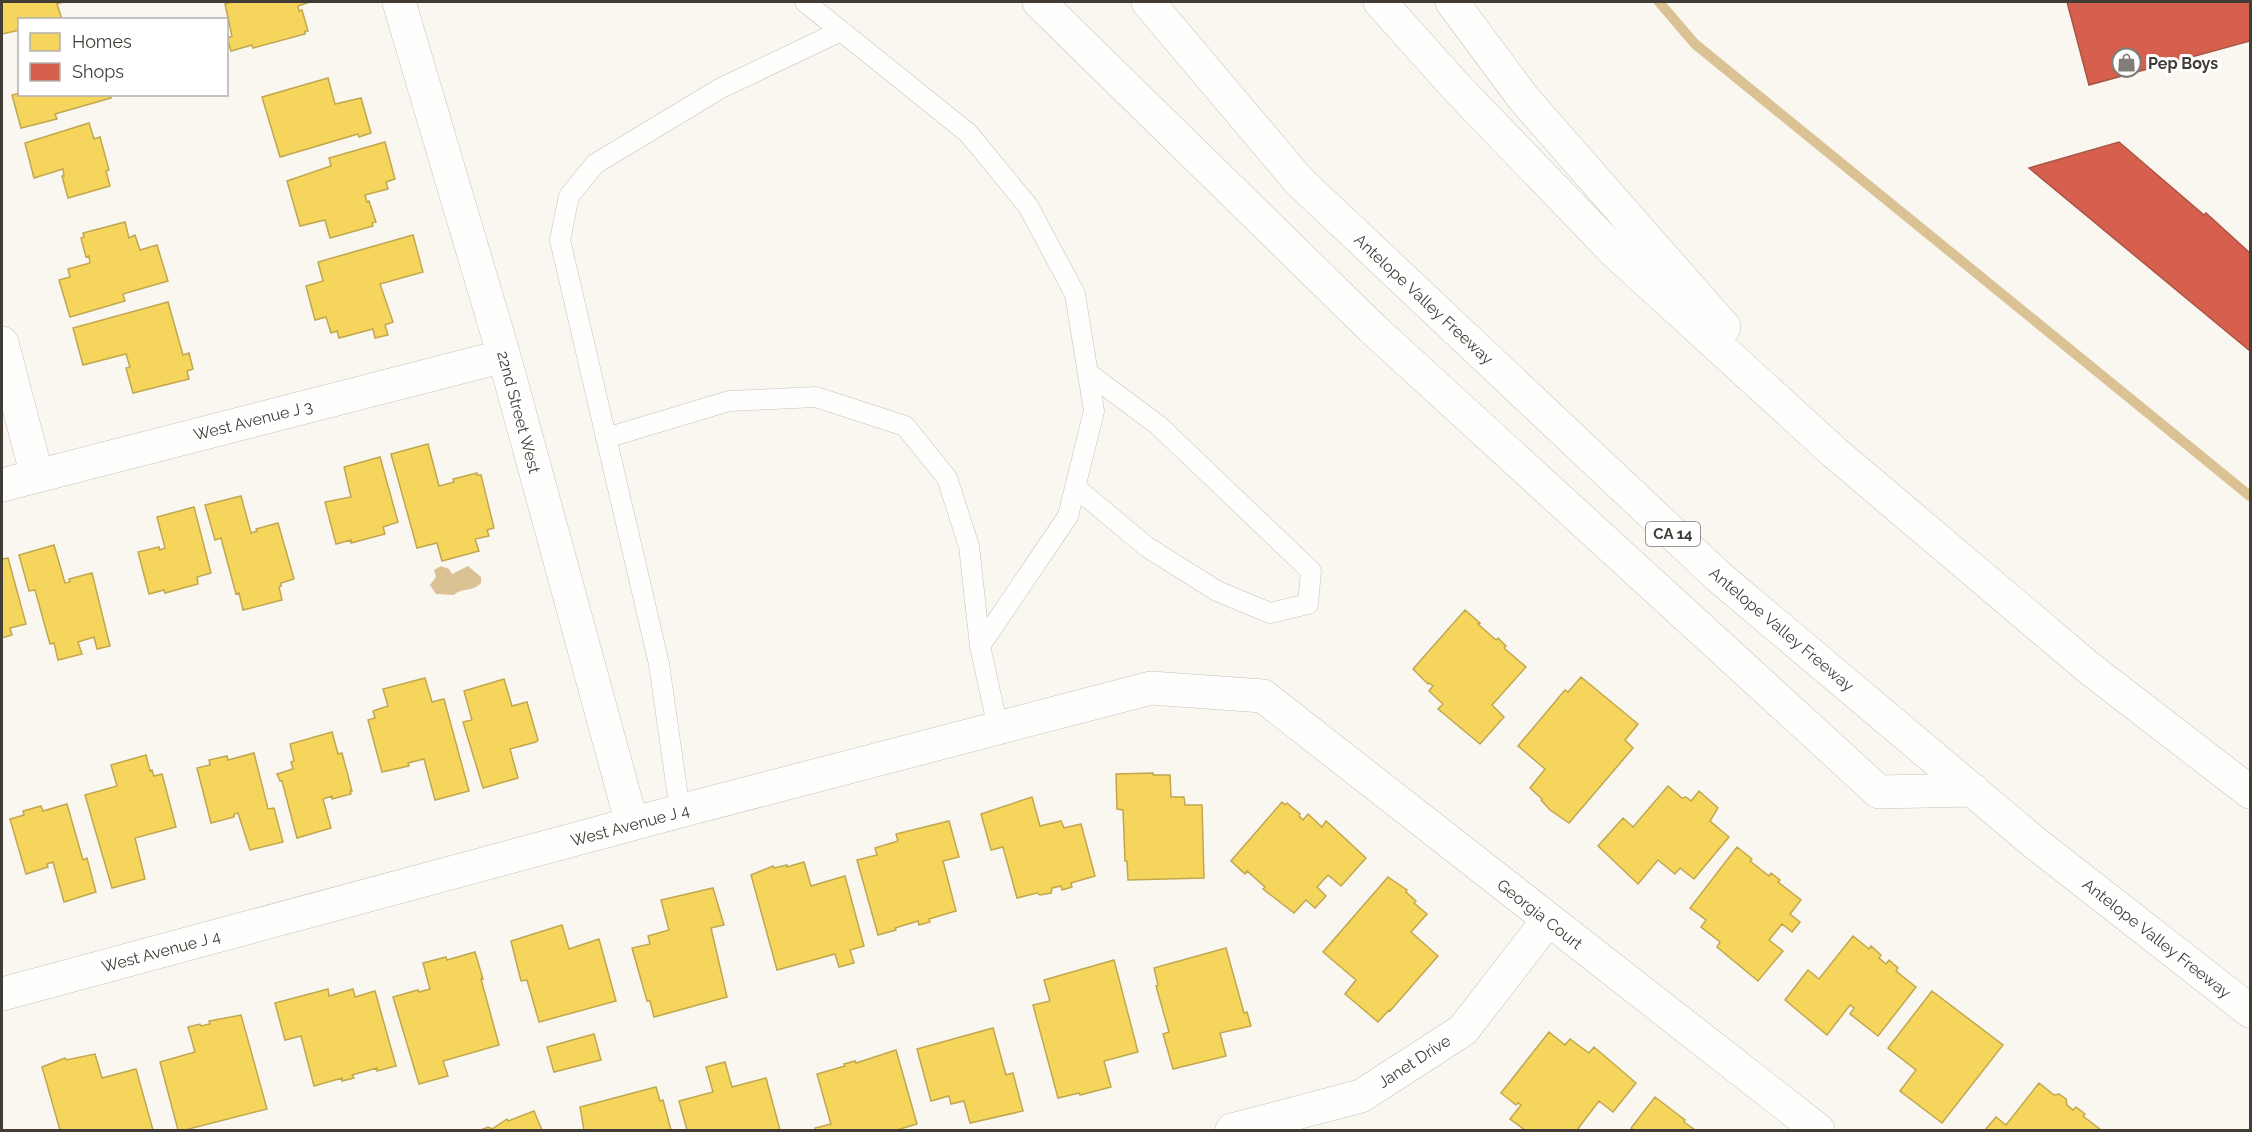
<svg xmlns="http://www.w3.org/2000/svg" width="2252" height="1132" font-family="Raleway,sans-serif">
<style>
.water{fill:#dac294}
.homes{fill:#f6d55c;stroke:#c0a750;stroke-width:1.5}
.shops{fill:#d6604d;stroke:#a95546;stroke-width:1.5}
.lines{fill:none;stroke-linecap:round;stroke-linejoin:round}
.stream{stroke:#dac294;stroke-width:10}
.service-casing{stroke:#c5c1bb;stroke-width:21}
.minor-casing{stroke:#c5c1bb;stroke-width:34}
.motorway-casing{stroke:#c5c1bb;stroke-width:34}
.service{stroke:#fefefd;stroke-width:20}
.minor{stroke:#fefefd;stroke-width:33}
.motorway{stroke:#fefefd;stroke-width:33}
.labels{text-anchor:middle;stroke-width:6;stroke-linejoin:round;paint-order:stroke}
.shield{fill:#fff;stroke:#7a7672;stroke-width:1.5}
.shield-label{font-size:15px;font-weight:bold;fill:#413c35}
.poi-label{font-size:16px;font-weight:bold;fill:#413c35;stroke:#fff;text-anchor:start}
.street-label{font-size:16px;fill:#413c35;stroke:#fff}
</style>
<rect width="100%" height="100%" fill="#faf7f0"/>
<path class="water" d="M441 566 449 569 452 574 468 566 481 577V583C471 593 462 587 454 595L436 594 430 585 436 577 434 570Z"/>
<path class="homes" d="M2 2H63L57 4 62 19 20 20V30L2 34Z
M232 2H310L298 6 299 11 302 10 308 31H305V34L253 48 252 45 231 51 227 38 232 36 225 4Z
M328 78 335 104 361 98 371 133 359 137 358 134 280 157 262 97Z
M20 93 110 94 111 98 55 114 57 119 21 128 12 95Z
M89 123 94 139 100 137 109 170 106 171 110 186 68 198 62 176H64L63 169 34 178 25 143Z
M385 142 395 179 386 182 388 189 365 195 367 202 369 201 376 222 372 223 373 226 330 238 325 220 300 226 287 181 331 166 329 158Z
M125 222 129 238 135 235 140 250 157 245 168 281 123 294 125 301 70 317 59 280 70 277 68 269 90 263 89 256 86 257 81 238 84 237 83 233Z
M413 235 423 272 380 284 393 322 385 325 388 335 375 338 373 329 339 338 337 331 331 333 326 317 315 320 306 286 323 281 318 262Z
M168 302 183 355 189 353 193 369 187 371 189 379 133 393 126 368 130 367 126 354 83 365 73 328Z
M428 444 439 486 454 482 453 479 477 473V475H481L494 528 487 530 489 536 475 539 479 551 442 561 437 543 417 548 391 454Z
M380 457 398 522 383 527 385 534 351 543V540L336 544 325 502 351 497 344 467Z
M241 496 251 533 257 531 256 529 278 523 294 579 281 583V586L279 587 282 600 243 610 239 593 236 594 221 538 215 540 205 505Z
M194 507 211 573 197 577 198 584 165 593 164 590 149 594 138 552 159 547 160 550 165 548 157 517Z
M54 545 65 583 70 582 69 579 92 573 110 646 97 649 94 637 78 642 82 654 58 660 54 643 50 644 35 590 29 591 19 555Z
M8 558 26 624 10 628 12 635 2 638V559Z
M1465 610 1480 623 1478 624 1496 640 1498 638 1506 646 1504 648 1526 667 1492 705 1504 717 1480 744 1438 709 1443 704 1429 691 1433 686 1429 683 1428 684 1413 669Z
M1581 677 1638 724 1625 740 1633 748 1569 823 1550 810 1541 800 1542 799 1530 788 1545 769 1518 746 1565 690 1568 692Z
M425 678 432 702 444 699 469 791 435 800 424 759 408 763 409 766 382 772 368 720 375 718 373 711 388 706 383 689Z
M504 679 512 706 527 702 538 740 536 742 510 749 518 778 483 788 463 722 472 720 464 691Z
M332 732 338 754 342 753 352 791H350L351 794 332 799V796L323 799 331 828 297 838 282 781H280L277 774 293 769 291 762 294 761 290 744Z
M254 753 268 809 274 808 283 842 250 850 238 813 234 814V817L211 823 197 768 210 765 209 760 227 756 228 760Z
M146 755 150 771 152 770 154 776 162 774 176 827 135 838 145 879 112 888 85 795 117 786 111 765Z
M1153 773V775H1170L1171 797H1184L1185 805H1202L1204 878 1128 880 1127 861H1125L1123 810 1117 809 1116 774Z
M1668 786 1682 798 1686 797 1691 801 1699 791 1718 808 1710 821 1729 837 1694 879 1680 868 1675 874 1658 860 1638 884 1598 846 1623 818 1633 827Z
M1032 797 1040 826 1061 821 1064 828 1081 824 1095 876 1071 883 1072 887 1062 890 1061 886 1052 888 1051 893 1040 895 1037 893 1017 898 1003 847 991 850 981 814Z
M1282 802 1285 805 1287 803 1300 814 1299 816 1303 820 1308 814 1322 827 1326 821 1366 858 1341 886 1328 875 1317 887 1326 896 1315 908 1306 900 1294 913 1263 889 1265 887 1247 871 1245 874 1231 861Z
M67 804 83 860 87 858 96 892 64 902 53 862 47 864 48 867 26 874 10 819 24 815 23 811 41 806 43 811Z
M949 821 959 857 943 861 956 911 929 919 930 922 919 925 918 921 895 928 896 930 878 935 857 860 877 855 875 848 898 841 896 834Z
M1737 847 1752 859 1750 861 1769 876 1771 873 1780 880 1778 882 1801 900 1790 914 1800 922 1792 932 1782 924 1769 940 1783 951 1758 981 1717 947 1720 942 1701 927 1706 920 1690 908Z
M804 862 811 886 845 876 864 946 850 950 854 963 839 967 835 954 777 970 751 875 773 866 774 868 787 865V867Z
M1388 877 1407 890 1406 892 1416 901 1414 903 1427 914 1411 932 1438 956 1390 1011 1389 1010 1378 1022 1345 994 1356 980 1323 952Z
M713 888 724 925 711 928 727 997 654 1017 650 1001H647L632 948 650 944 648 936 669 930 661 900Z
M562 925 569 949 599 939 616 1001 539 1022 527 980 521 981 511 941Z
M1853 936 1869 949 1871 946 1881 955 1879 958 1886 964 1889 960 1898 968 1896 971 1916 987 1878 1036 1850 1014 1854 1008 1850 1005 1827 1035 1785 1000 1808 970 1819 979Z
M1226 948 1244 1013 1247 1012 1251 1026 1220 1033 1226 1056 1173 1069 1163 1034 1169 1032 1156 986 1158 985 1154 968Z
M475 952 483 979H481L499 1045 443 1061 448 1076 419 1084 393 997 418 990 419 992 430 989 423 963 446 957 447 960Z
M1114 960 1138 1052 1104 1061 1111 1087 1080 1095 1079 1093 1058 1098 1033 1005 1050 1001 1044 980Z
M328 989 329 996 353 989 355 997 375 991 396 1066 377 1071V1068L352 1075 354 1078 342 1081V1078L314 1086 301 1036 285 1040 275 1003Z
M1932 991 2003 1045 1942 1123 1900 1091 1916 1070 1888 1048Z
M241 1015 267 1109 185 1130H178L160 1062 195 1052 188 1027 200 1024 201 1026 210 1024 209 1021Z
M993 1028 1006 1075 1013 1073 1023 1111 970 1123 964 1101 951 1104 949 1096 931 1101 917 1049Z
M1549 1032 1565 1045 1570 1039 1589 1053 1594 1047 1636 1083 1613 1112 1599 1101 1577 1130H1525L1510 1119 1521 1105 1518 1103 1516 1105 1501 1093Z
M594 1034 601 1060 554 1072 547 1047Z
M896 1050 917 1124 897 1130H815V1128L831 1124 817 1074 845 1066 844 1064 855 1061 856 1063Z
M95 1054 102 1078 136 1069 153 1130H60L42 1067 65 1058 66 1060Z
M725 1062 732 1087 766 1078 780 1130H687L679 1101 713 1092 706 1067Z
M2039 1083 2054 1095 2059 1094 2066 1099 2067 1105 2073 1110 2076 1107 2085 1114 2083 1116 2101 1130H1985L1996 1117 2006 1125Z
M656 1087 660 1101 663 1100 671 1130H584L580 1107Z
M1655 1097 1685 1120 1684 1122 1695 1130H1634L1631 1128Z
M534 1111 542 1130H481L488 1127 492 1129 507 1119 508 1121Z"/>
<path class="shops" d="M2067 2H2250V41L2089 85Z
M2119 142 2204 215 2206 213 2250 253V351L2029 168Z"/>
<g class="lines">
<path class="stream" d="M1659 2 1695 44 2250 496"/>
<defs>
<path id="service" d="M805 2 968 133 1028 206 1075 294 1094 411 1068 516 980 646 998 728
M606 438 729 401 816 397 905 426 947 478 969 546 980 646
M1075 487 1147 547 1217 591 1270 613 1308 604 1311 571 1158 425 1088 373
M680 811 659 664 560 240 569 196 595 164 721 88 841 31"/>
<path id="minor" d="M399 2 504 356 632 824
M2 343 37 476
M2 485 504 356
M2 994 680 811 1151 688 1263 696 1818 1130
M1232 1130 1361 1096 1463 1030 1548 920"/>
<path id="motorway" d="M1039 2 1372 328 1879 792 1973 790
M1148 2 1299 181 1719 577 2035 843 2250 1011
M1380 2 1458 89 1614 251 1834 452 2089 668 2250 792
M1452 2 1524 99 1724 327"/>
</defs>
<use href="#service" class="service-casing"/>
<use href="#minor" class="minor-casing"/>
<use href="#motorway" class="motorway-casing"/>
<use href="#service" class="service"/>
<use href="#minor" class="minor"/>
<use href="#motorway" class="motorway"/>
</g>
<defs>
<symbol id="shop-ring" viewBox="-11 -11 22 22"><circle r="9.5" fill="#fff" stroke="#827d76" stroke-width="1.5"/><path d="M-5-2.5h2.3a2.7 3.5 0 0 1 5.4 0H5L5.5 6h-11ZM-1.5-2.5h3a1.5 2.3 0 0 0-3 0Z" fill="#827d76"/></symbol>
</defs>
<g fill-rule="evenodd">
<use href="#shop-ring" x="2110" y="46" width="33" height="33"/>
</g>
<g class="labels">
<rect class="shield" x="1646" y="522" width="54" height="24" rx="4.5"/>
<g class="shield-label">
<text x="1673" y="539">CA 14</text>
</g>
<g class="poi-label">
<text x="2148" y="69">Pep Boys</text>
</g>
<g class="street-label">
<text transform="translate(1424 299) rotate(43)" y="6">Antelope Valley Freeway</text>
<text transform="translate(519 412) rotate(75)" y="6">22nd Street West</text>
<text transform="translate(253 420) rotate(-14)" y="6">West Avenue J 3</text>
<text transform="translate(1782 629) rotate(40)" y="6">Antelope Valley Freeway</text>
<text transform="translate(630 825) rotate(-15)" y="6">West Avenue J 4</text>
<text transform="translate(1540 914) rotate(38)" y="6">Georgia Court</text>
<text transform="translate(2157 938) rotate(38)" y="6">Antelope Valley Freeway</text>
<text transform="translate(161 951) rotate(-15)" y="6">West Avenue J 4</text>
<text transform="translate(1414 1061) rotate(-33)" y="6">Janet Drive</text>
</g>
</g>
<rect width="2252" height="1132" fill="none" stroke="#413c35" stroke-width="6"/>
<rect x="18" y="18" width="210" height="78" fill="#ffffff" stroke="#b3b1ae" stroke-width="1.5"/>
<rect x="30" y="33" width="30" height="18" fill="#f6d55c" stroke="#b3b1ae" stroke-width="1.5"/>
<text x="72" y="48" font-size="18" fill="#413c35">Homes</text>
<rect x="30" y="63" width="30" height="18" fill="#d6604d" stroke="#b3b1ae" stroke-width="1.5"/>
<text x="72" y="78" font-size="18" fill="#413c35">Shops</text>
</svg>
